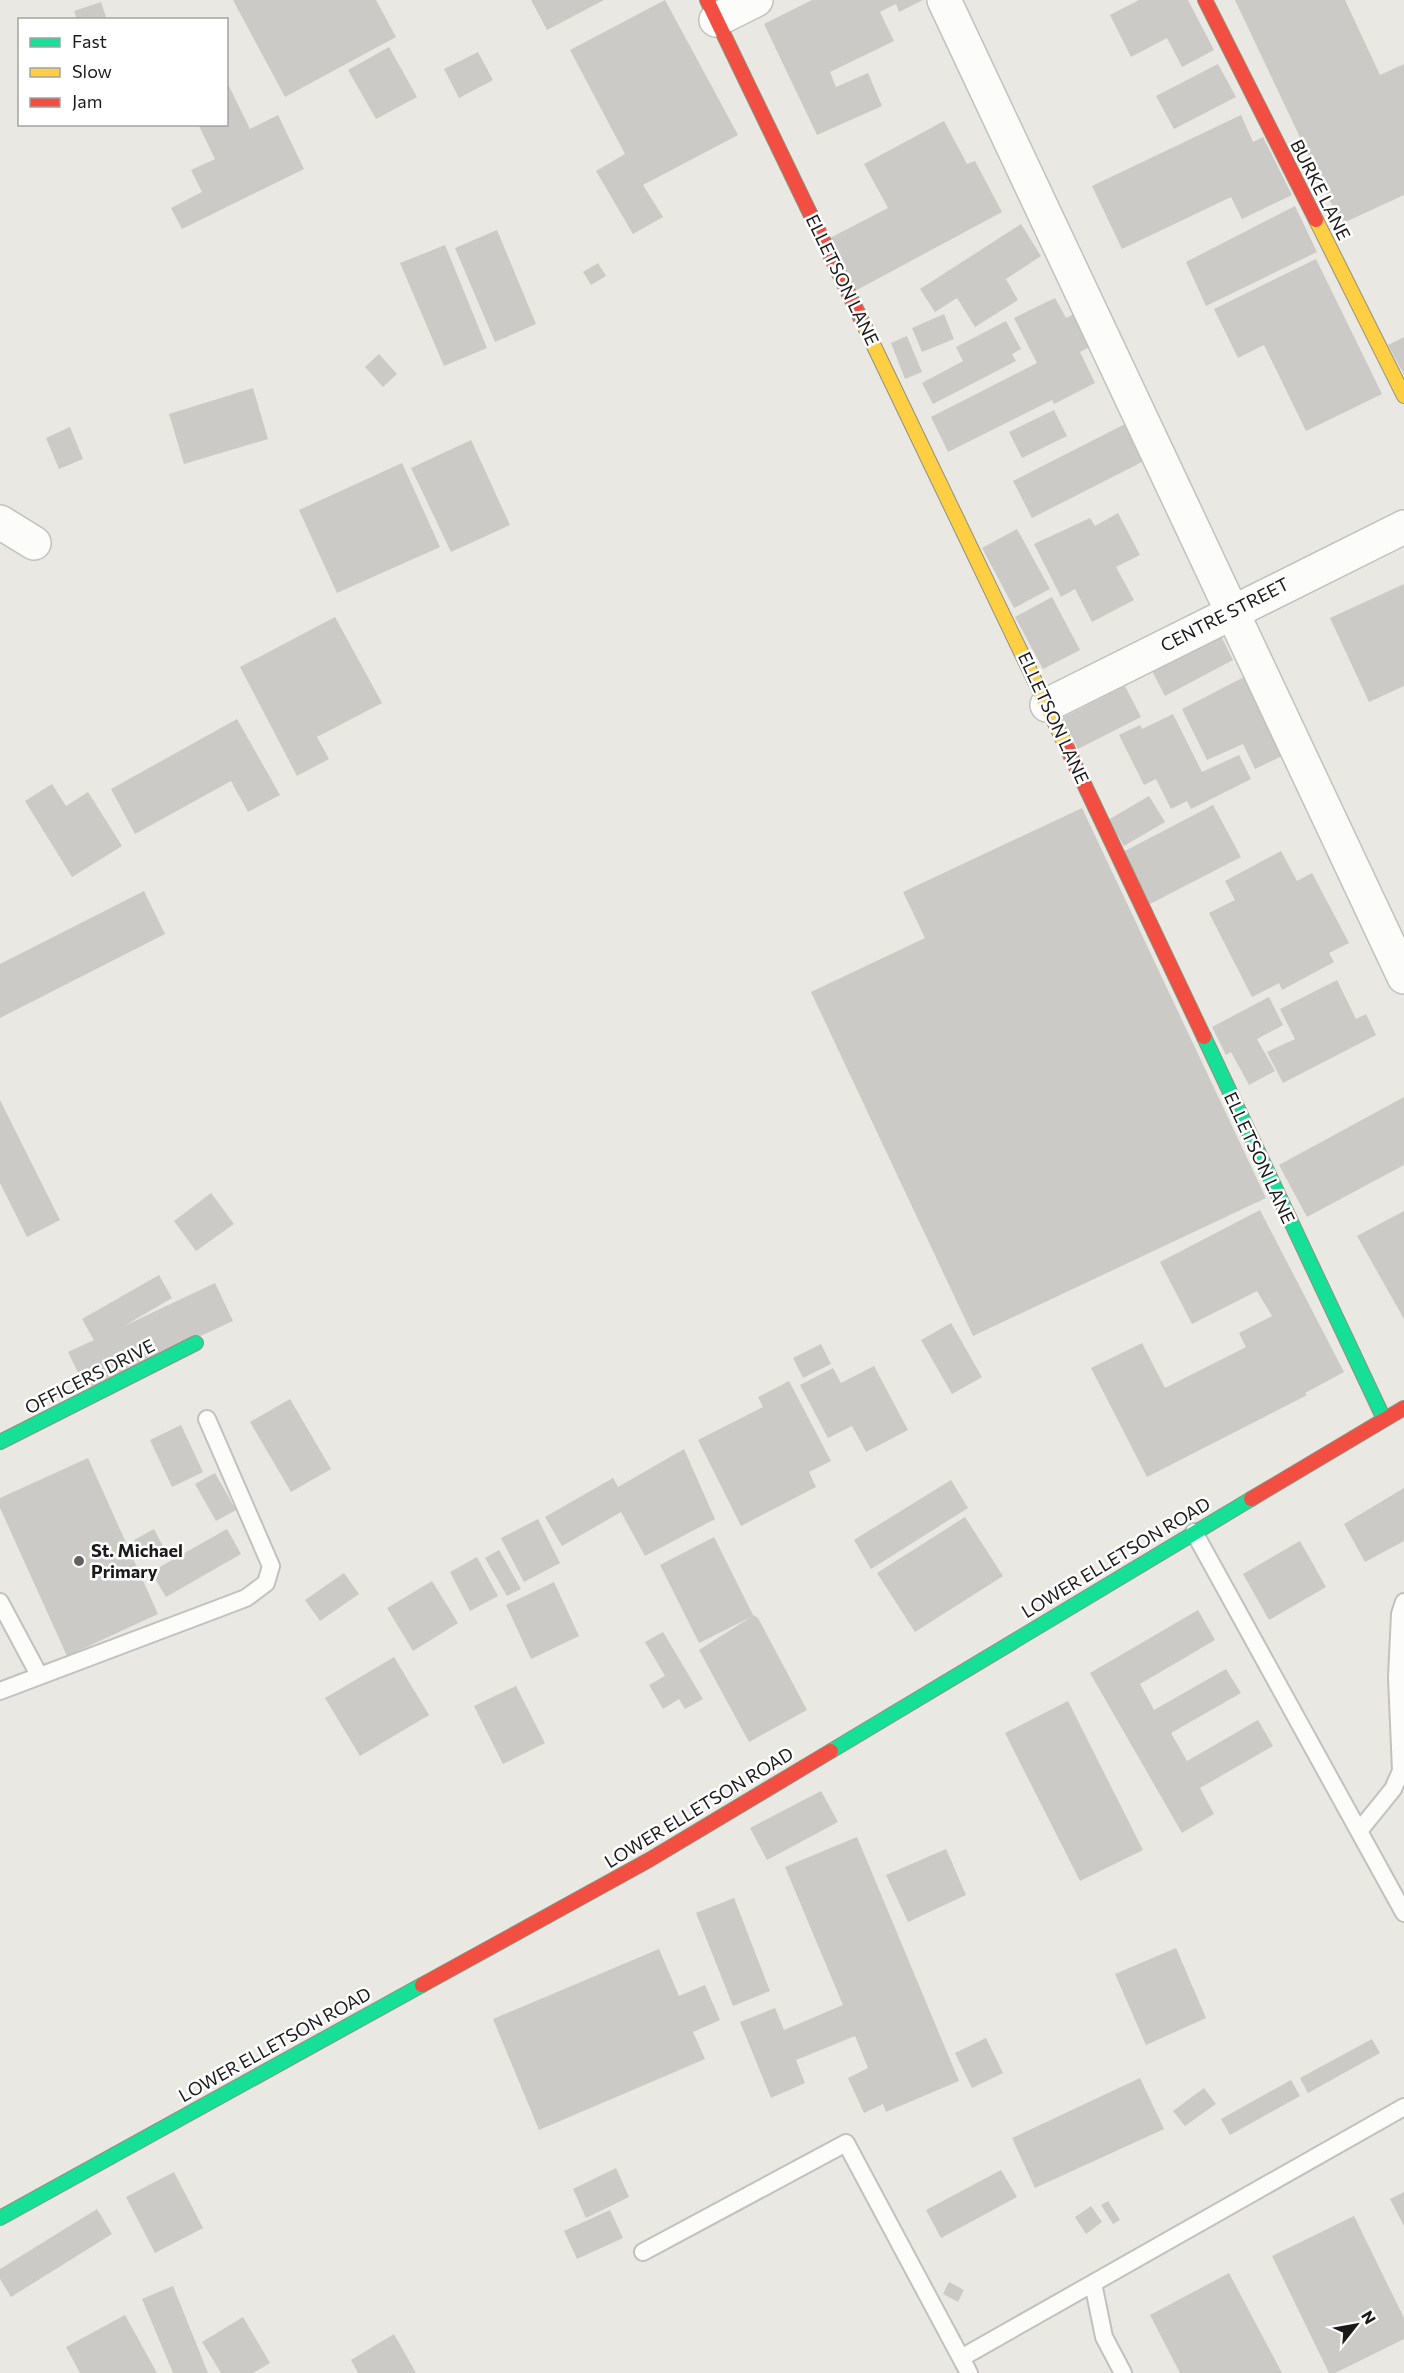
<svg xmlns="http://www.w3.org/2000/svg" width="1404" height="2373" font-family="Commissioner,sans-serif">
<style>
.building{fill:#cbcac6}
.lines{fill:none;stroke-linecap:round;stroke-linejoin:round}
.lane-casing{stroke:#c1c1bf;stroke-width:20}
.street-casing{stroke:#c1c1bf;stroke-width:36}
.fast-casing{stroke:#8e917d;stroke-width:16}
.slow-casing{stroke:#8e917d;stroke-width:16}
.jam-casing{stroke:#8e917d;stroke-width:16}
.lane{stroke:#fcfcfb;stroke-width:16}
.street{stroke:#fcfcfb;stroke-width:33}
.fast{stroke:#16e098;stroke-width:14}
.slow{stroke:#ffcf43;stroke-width:14}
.jam{stroke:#f24e42;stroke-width:14}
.poi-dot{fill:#626260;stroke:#fff;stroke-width:2}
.labels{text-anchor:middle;stroke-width:5;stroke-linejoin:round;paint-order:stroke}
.street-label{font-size:18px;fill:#1a1a1a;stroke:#fff}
.poi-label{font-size:18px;font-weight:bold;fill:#1a1a1a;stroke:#fff;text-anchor:start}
</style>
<rect width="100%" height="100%" fill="#e9e8e3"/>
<path class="building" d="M233 0H376L396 37 285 97Z
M531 0H604L547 30Z
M665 0 738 135 643 185 663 217 633 234 596 171 625 154 570 50Z
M812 0H923L899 12 896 4 880 12 894 41 830 72 836 87 868 73 882 106 817 135 764 24Z
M1139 0H1188L1214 50 1182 67 1167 38 1131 57 1110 15Z
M1235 0H1345L1380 75 1404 64V195L1341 224Z
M101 2 107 20H77L74 11Z
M389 47 417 97 376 119 348 70Z
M478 52 493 80 459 98 444 69Z
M1218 64 1236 97 1174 129 1156 96Z
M226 80 250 129 278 115 304 169 182 229 171 208 202 192 191 170 215 159 198 124H226Z
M1241 115 1253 142 1263 137 1292 195 1242 219 1231 197 1122 249 1092 186Z
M944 121 967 164 975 161 1002 212 855 291 828 239 888 208 864 164Z
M1295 206 1317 252 1206 306 1186 262Z
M1021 224 1041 256 1006 279 1018 300 975 327 957 298 935 312 920 289Z
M497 230 536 324 495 342 455 248Z
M445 245 487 348 444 366 400 263Z
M1316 259 1382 394 1306 431 1264 345 1238 358 1214 309Z
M598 263 606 276 591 285 583 272Z
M1055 298 1066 318 1082 310 1098 343 1080 352 1095 383 1054 404 1052 400 948 452 931 417 1037 363 1014 318Z
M944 314 954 339 922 352 912 328Z
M1006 321 1021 349 1012 354 1016 361 933 404 922 383 963 361 956 347Z
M907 336 922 372 905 379 891 343Z
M1404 337V375L1388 345Z
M379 354 397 374 383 387 365 367Z
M253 388 268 439 184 464 169 414Z
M1054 410 1067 436 1022 458 1009 432Z
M1125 424 1144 461 1032 518 1013 481Z
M70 427 83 459 59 469 46 438Z
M471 440 510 525 451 552 411 468Z
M402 463 440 547 337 593 299 510Z
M1118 513 1140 555 1116 567 1134 600 1092 622 1075 589 1061 597 1034 544 1090 518 1095 526Z
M1017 529 1050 589 1014 608 982 548Z
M1404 584V686L1369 702 1330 618Z
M1052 597 1080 650 1043 669 1015 617Z
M335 617 382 703 317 737 329 759 297 776 240 667Z
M1219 632 1233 660 1165 696 1151 669Z
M1250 674 1288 753 1255 769 1243 744 1207 760 1182 709Z
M1125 686 1141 717 1078 749 1062 718Z
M1173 714 1202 772 1239 755 1251 779 1191 809 1187 801 1171 809 1156 779 1144 785 1119 735 1140 725 1142 729Z
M237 719 280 795 248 812 231 781 135 834 111 789Z
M52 784 66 806 88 792 122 846 72 877 25 801Z
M1149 796 1165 822 1124 846 1108 820Z
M1213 805 1241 857 1150 904 1123 852Z
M1082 808 1266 1198 973 1336 811 992 925 938 903 892Z
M1281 851 1297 881 1312 873 1349 943 1329 953 1334 962 1282 990 1279 983 1252 997 1209 913 1235 900 1225 881Z
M144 891 165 934 0 1018V964Z
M1337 980 1356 1019 1366 1014 1376 1035 1283 1083 1267 1052 1295 1039 1280 1009Z
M1269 997 1283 1025 1257 1039 1275 1071 1249 1085 1231 1052 1226 1055 1212 1027Z
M1404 1097V1165L1307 1217 1279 1165Z
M0 1100 60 1220 27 1237 0 1183Z
M211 1193 234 1224 196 1251 174 1221Z
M1260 1210 1344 1372 1305 1393 1307 1395 1147 1477 1091 1368 1142 1343 1165 1388 1246 1347 1239 1333 1272 1316 1257 1291 1192 1324 1160 1262Z
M1404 1211V1319L1357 1236Z
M159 1275 172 1298 124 1326 215 1283 233 1321 86 1389 68 1352 94 1340 82 1319Z
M951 1323 982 1377 952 1394 921 1340Z
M821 1344 831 1364 803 1378 793 1358Z
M874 1366 908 1430 866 1452 852 1426 828 1438 800 1385 833 1368 841 1383Z
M789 1381 831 1461 809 1472 816 1487 741 1526 698 1440 763 1407 758 1397Z
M290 1399 331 1469 291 1492 250 1422Z
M181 1425 203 1472 172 1487 150 1440Z
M684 1449 715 1519 645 1556 621 1512 562 1546 545 1517 613 1478 618 1487Z
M88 1458 158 1614 67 1656 0 1508V1498Z
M215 1473 236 1510 216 1521 195 1484Z
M951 1480 968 1508 871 1569 854 1540Z
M1404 1488V1541L1365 1562 1344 1524Z
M965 1517 1003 1576 915 1632 877 1573Z
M538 1519 560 1563 524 1582 501 1538Z
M154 1529 165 1550 145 1560 134 1540Z
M227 1529 241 1554 166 1597 151 1572Z
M714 1537 753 1615 758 1618 807 1710 749 1742 699 1650 751 1617 699 1643 660 1565Z
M1300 1541 1326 1587 1269 1620 1243 1574Z
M499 1550 521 1589 507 1596 485 1558Z
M477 1557 498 1596 470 1611 450 1572Z
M344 1573 359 1594 320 1621 305 1600Z
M432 1581 458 1623 413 1651 387 1608Z
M554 1582 579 1636 531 1659 506 1605Z
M1198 1610 1215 1640 1140 1684 1154 1710 1226 1669 1241 1693 1171 1733 1187 1761 1258 1720 1273 1746 1200 1788 1214 1814 1182 1833 1090 1673Z
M663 1632 703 1699 685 1709 679 1699 663 1709 649 1685 665 1676 645 1642Z
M394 1657 429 1715 360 1756 325 1698Z
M516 1686 545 1743 503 1764 474 1706Z
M1068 1701 1143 1850 1080 1881 1005 1733Z
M821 1791 838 1822 767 1860 750 1828Z
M857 1837 959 2081 886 2112 883 2104 864 2113 848 2078 868 2068 855 2036 796 2060 805 2083 771 2098 740 2022 775 2008 784 2030 843 2005 785 1867Z
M946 1849 966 1895 908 1922 886 1875Z
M734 1898 770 1991 733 2006 696 1913Z
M1176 1948 1206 2018 1146 2045 1115 1974Z
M659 1949 679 1996 705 1985 720 2020 693 2032 705 2059 539 2130 493 2019Z
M986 2038 1003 2073 972 2088 955 2053Z
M1372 2039 1380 2053 1308 2093 1300 2078Z
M1140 2078 1164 2129 1035 2188 1012 2138Z
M1291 2080 1300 2096 1230 2135 1221 2119Z
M1204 2088 1216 2104 1185 2126 1173 2111Z
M616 2168 629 2197 586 2218 573 2189Z
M1001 2170 1017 2197 941 2238 926 2210Z
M174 2172 203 2228 155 2253 126 2197Z
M1404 2192V2226L1390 2199Z
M1108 2201 1120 2220 1113 2224 1101 2205Z
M1091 2206 1102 2222 1086 2234 1075 2217Z
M97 2209 112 2234 11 2297 0 2279V2269Z
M610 2210 623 2238 577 2259 564 2231Z
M1354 2216 1404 2318V2339L1335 2373H1329L1272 2256Z
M1229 2273 1282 2373H1180L1150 2315Z
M949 2282 964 2290 958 2302 943 2294Z
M173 2286 208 2373H173L142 2299Z
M125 2315 157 2373H80L66 2347Z
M243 2317 270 2363 253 2373H221L202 2342Z
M394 2334 416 2373H358L351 2360Z"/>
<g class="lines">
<defs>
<path id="lane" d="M1194 1532 1404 1913
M0 1602 39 1675
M0 1691 246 1598 266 1583 271 1566 207 1419
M1359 1831 1393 1789 1401 1771 1397 1677 1400 1614 1404 1602
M643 2252 846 2143 969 2373
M1093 2283 1104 2337 1123 2373
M961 2358 1404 2107"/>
<path id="street" d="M944 0 1404 977
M716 20 756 0
M0 522 34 543
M1047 705 1404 527"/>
<path id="fast" d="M1204 1037 1384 1419
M0 1442 196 1343
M831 1751 1251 1499
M0 2218 422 1985"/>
<path id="slow" d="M1316 220 1404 396
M861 319 1067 748"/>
<path id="jam" d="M707 0 861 319
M1205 0 1316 220
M1067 748 1204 1037
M1251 1499 1404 1408
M422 1985 649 1860 831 1751"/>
</defs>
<use href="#lane" class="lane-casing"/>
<use href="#street" class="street-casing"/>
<use href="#fast" class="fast-casing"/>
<use href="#slow" class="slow-casing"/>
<use href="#jam" class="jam-casing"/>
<use href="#lane" class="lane"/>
<use href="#street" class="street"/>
<use href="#fast" class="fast"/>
<use href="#slow" class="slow"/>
<use href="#jam" class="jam"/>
</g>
<circle class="poi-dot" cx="79" cy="1561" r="6"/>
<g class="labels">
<g class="street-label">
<text transform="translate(1320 190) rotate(63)" y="6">BURKE LANE</text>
<text transform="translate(842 280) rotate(64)" y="6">ELLETSON LANE</text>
<text transform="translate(1225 615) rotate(-27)" y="6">CENTRE STREET</text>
<text transform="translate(1053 718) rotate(65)" y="6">ELLETSON LANE</text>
<text transform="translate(1259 1158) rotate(65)" y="6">ELLETSON LANE</text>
<text transform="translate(90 1377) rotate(-27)" y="6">OFFICERS DRIVE</text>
<text transform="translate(1116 1558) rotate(-31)" y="6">LOWER ELLETSON ROAD</text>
<text transform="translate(699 1808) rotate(-31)" y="6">LOWER ELLETSON ROAD</text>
<text transform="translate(275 2045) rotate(-29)" y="6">LOWER ELLETSON ROAD</text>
</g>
<g class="poi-label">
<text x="91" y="1557">St. Michael<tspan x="91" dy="21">Primary</tspan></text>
</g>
</g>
<rect x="18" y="18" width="210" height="108" fill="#ffffff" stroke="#a3a3a3" stroke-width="1.5"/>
<rect x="30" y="38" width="30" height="9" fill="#16e098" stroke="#a3a3a3" stroke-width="1.5"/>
<text x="72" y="48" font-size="18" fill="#1a1a1a">Fast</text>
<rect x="30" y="68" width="30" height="9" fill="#ffcf43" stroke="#a3a3a3" stroke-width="1.5"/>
<text x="72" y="78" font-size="18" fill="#1a1a1a">Slow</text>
<rect x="30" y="98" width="30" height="9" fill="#f24e42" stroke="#a3a3a3" stroke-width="1.5"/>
<text x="72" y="108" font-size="18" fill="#1a1a1a">Jam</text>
<g transform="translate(1356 2325) rotate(59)" stroke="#ffffff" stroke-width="4.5" paint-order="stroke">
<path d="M0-4.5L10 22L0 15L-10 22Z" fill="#1a1a1a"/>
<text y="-9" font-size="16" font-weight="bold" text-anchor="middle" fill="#1a1a1a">N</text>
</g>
</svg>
